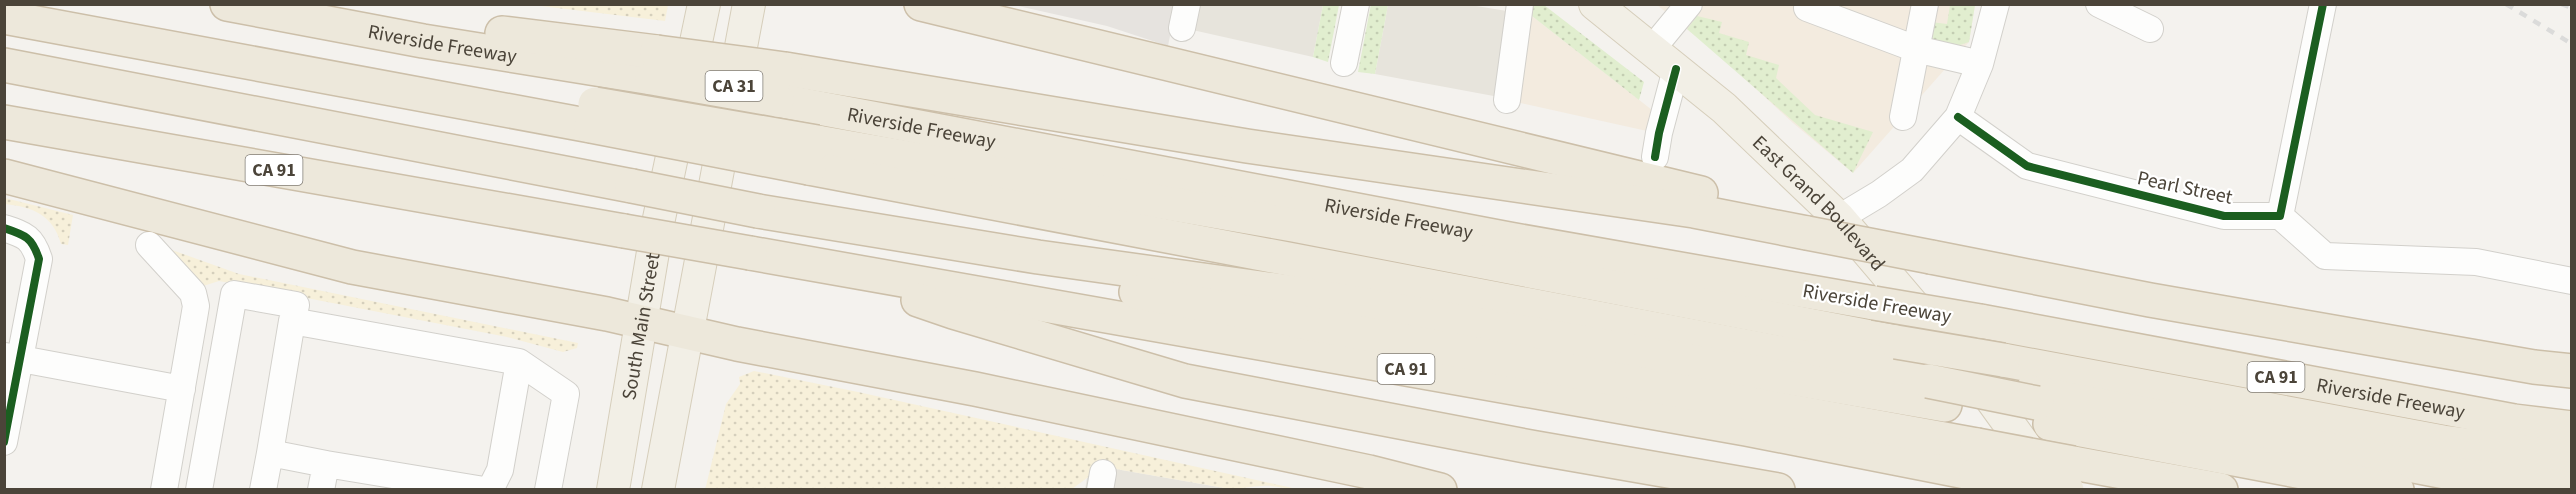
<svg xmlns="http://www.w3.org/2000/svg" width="2576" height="494" font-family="'Source Sans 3',sans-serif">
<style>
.residential{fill:#e7e4dc}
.commercial{fill:#f3ebdf}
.grass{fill:url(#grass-dots)}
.sand{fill:url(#sand-dots)}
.parking{fill:#e6e3df}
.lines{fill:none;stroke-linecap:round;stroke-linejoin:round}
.minor-casing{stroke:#d2d0cb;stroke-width:28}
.major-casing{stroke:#d6cebb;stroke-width:34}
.highway-casing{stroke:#ccbfa9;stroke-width:36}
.minor{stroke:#fdfdfc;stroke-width:26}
.major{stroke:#f2efe6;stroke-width:32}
.highway{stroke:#ede8db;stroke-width:33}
.rail{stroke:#dbdbda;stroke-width:4.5;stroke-dasharray:8 8;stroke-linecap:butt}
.highway-bridge-casing{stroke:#ccbfa9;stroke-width:36;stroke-linecap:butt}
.highway-bridge{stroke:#ede8db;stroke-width:33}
.cycleway-casing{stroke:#fff;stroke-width:11}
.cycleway{stroke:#1b5e20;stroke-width:8}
.labels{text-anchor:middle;stroke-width:4.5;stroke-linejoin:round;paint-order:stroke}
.shield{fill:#fff;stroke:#817c74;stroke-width:1.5}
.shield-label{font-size:18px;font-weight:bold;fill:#4b4439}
.street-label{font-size:20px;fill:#4b4439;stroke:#fff}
</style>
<defs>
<pattern id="grass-dots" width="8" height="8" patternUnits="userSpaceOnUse" patternTransform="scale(1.5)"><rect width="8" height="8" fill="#e1eecf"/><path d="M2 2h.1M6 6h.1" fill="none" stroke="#c3cdb2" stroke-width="1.8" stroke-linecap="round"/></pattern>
<pattern id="sand-dots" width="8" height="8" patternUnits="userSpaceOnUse" patternTransform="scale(1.5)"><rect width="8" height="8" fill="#f7f0da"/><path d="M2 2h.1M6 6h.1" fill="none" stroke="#d5cfbc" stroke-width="1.8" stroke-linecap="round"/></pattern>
</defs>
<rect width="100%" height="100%" fill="#f4f2ee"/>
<path class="residential" d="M1464 4 1513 12 1499 97 1375 74 1388 5Z
M1192 5H1323L1313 57 1188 29Z
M1110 468 1230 489 1085 490 1087 478Z"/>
<path class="commercial" d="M1657 5H1975L1969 42 1853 173 1793 123 1717 53Z
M1532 16 1652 110 1647 131 1516 102Z"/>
<path class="grass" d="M1371 4 1388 5 1375 74 1358 72Z
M1323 5H1339L1328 62 1313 57Z
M1518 5H1544L1644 82 1639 100Z
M1950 5H1975L1969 42 1957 46 1931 42V22L1947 24Z
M1697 16 1722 22 1719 33 1749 42 1746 55 1779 65 1776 78 1815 115 1873 132 1853 173 1687 29Z"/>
<path class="sand" d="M533 5 668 4V5L665 21Z
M5 198 73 215 68 245 61 244C53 215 33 207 5 204Z
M158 245 239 274 578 343 577 348 563 352 507 337 219 281 200 287Z
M754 371 858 392 1297 489C1285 489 1274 485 1263 486 1251 486 1243 489 1230 489L1110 468 1087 478 1072 489 705 490 726 404 740 384 739 377Z"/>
<path class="parking" d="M1014 5H1176L1168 46 1107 26Z"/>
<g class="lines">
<defs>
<path id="minor" d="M2099 4 2150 29
M1807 8 1916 49 1980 64
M1182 28 1187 4
M1652 49 1689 4
M1344 63 1356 4
M1507 100 1520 4
M1903 117 1925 4
M1958 117 2027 166 2224 216H2280L2323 4
M1655 157 1659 133 1676 69
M2280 216 2325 256 2476 262 2572 281
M1839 218 1879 194 1912 170 1958 117 1980 64 1996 4
M4 228C25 235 32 237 39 259L4 442
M149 245 193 293 196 306 194 318 164 490
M5 356 182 389
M270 453 292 321
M326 464 484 490
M199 490 234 294 296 305 292 321 519 362 566 394 548 490
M263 490 270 453 326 464 321 490
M490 490 500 470 519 362
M1100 490 1103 473"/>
<g id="major">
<path id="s1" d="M1595 4 1724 108 1839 218 1981 385 2043 471"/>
<path id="s2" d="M613 490 657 228 704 4"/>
<path d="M658 490 749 4"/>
</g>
<g id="highway">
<path id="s3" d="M227 4 423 41 652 78"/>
<path d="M921 4 1701 193"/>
<path d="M4 17 591 126"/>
<path d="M502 33 657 52"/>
<path d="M4 65 632 186"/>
<path d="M785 69 1247 146 1694 211 1807 233"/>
<path id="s4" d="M777 100 1509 239 1874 303"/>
<path d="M4 122 624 231"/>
<path d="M817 142 1293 225 1896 342"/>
<path d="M809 168 1862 368"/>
<path d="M4 176 352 267 607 314 737 344 975 389 1369 472 1440 490"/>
<path d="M758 211 1038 257 1304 294 1945 405"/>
<path d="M750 253 1746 429 1976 474"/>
<path d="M1931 257 2150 300 2534 367 2572 371"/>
<path d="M1136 292 1977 445"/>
<path d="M918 300 953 312 1185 381 1536 448 1778 490"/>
<path id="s5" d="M1980 321 2514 421 2572 428"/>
<path d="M1841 355 1924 371"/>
<path d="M2003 360 2443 442 2572 458"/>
<path d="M2031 392 2466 476 2572 488"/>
<path d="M2050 424 2397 490"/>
<path d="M2073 463 2221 490"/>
</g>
</defs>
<use href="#minor" class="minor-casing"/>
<use href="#major" class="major-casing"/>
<use href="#highway" class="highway-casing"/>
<use href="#minor" class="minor"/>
<use href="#major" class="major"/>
<use href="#highway" class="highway"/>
<path class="rail" d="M2506 4 2572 44
M2561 4 2572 8"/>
<defs>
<path id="highway-bridge" d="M657 52 785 69
M652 78 777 100
M595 104 817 142
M591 126 809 168
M632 186 758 211
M624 231 750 253
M1807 233 1931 257
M1874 303 1980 321
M1896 342 2003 360
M1928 381 2037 403
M1977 445 2073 463
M1976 474 2067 490"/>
</defs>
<use href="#highway-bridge" class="highway-bridge-casing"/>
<use href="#highway-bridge" class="highway-bridge"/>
<defs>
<path id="cycleway" d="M1958 117 2027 166 2224 216H2280L2323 4
M1655 157 1659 133 1676 69
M4 228C25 235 32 237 39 259L4 442"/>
</defs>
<use href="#cycleway" class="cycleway-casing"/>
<use href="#cycleway" class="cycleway"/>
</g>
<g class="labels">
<g class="shield">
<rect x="705.5" y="71" width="57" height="30" rx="4.5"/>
<rect x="245.5" y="155" width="57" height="30" rx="4.5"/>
<rect x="1377.5" y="354" width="57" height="30" rx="4.5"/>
<rect x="2247.5" y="362" width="57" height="30" rx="4.5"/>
</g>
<g class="shield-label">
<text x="734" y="92">CA 31</text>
<text x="274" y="176">CA 91</text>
<text x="1406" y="375">CA 91</text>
<text x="2276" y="383">CA 91</text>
</g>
<g class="street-label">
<text dy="7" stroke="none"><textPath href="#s3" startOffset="219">Riverside Freeway</textPath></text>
<text dy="7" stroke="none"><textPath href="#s4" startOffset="147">Riverside Freeway</textPath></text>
<text transform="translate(2185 187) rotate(12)" y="7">Pearl Street</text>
<text dy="7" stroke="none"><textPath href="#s1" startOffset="300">East Grand Boulevard</textPath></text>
<text dy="7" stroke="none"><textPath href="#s4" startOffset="633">Riverside Freeway</textPath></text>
<text transform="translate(1877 303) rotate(10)" y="7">Riverside Freeway</text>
<text dy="7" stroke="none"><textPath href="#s2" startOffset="166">South Main Street</textPath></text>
<text dy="7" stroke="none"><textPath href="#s5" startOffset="418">Riverside Freeway</textPath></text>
</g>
</g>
<rect width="2576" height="494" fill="none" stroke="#4b4439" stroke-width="12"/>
</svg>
